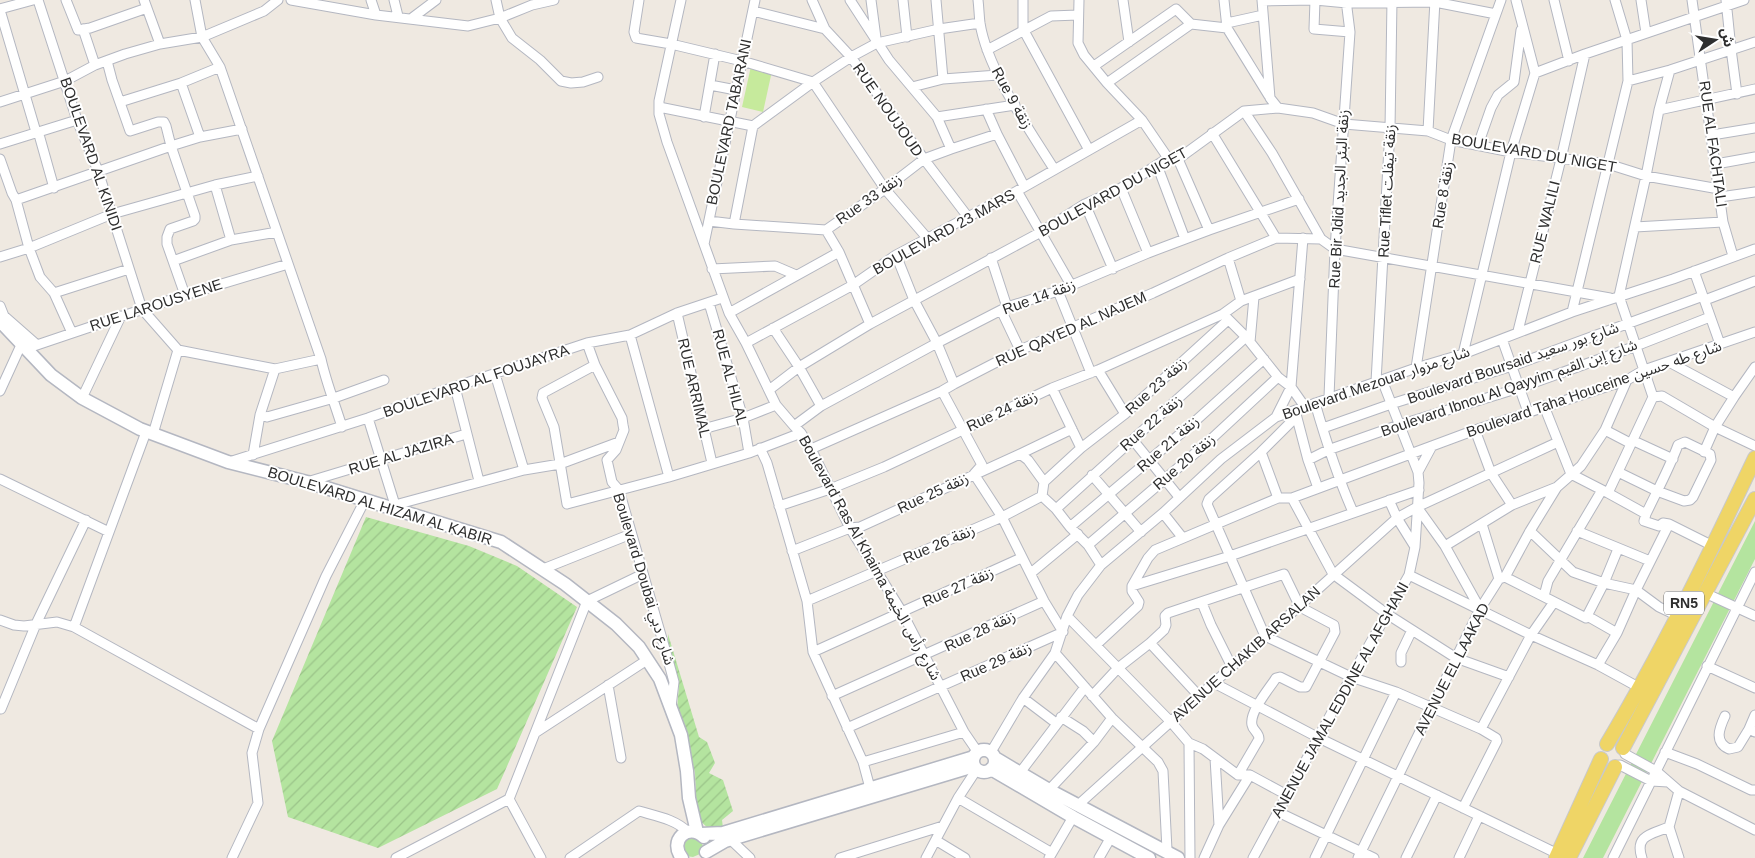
<svg xmlns="http://www.w3.org/2000/svg" width="1755" height="858" font-family="Arial,'Noto Sans Arabic',sans-serif">
<style>
.park{fill:#b4e49f}
.garden{fill:url(#garden-furrows)}
.pitch{fill:#c6ea9c}
.lines{fill:none;stroke-linecap:round;stroke-linejoin:round}
.minor-casing{stroke:#b4b7c1;stroke-width:11}
.secondary-casing{stroke:#b4b7c1;stroke-width:15}
.primary-casing{stroke:#c9c9c9;stroke-width:16}
.minor{stroke:#fff;stroke-width:9}
.secondary{stroke:#fff;stroke-width:12}
.primary{stroke:#efd566;stroke-width:14}
.labels{text-anchor:middle;stroke-width:4;stroke-linejoin:round;paint-order:stroke}
.shield{fill:#fff;stroke:#6d6d6d;stroke-width:1}
.shield-label{font-size:14px;font-weight:bold;fill:#2e2e2e}
.street-label{font-size:15px;fill:#2e2e2e;stroke:#fff}
</style>
<defs>
<pattern id="garden-furrows" width="10" height="10" patternUnits="userSpaceOnUse" patternTransform="scale(1.25)"><rect width="10" height="10" fill="#b4e49f"/><path d="M-1 1l2-2M0 10L10 0M9 11l2-2" fill="none" stroke="#9bc489"/></pattern>
</defs>
<rect width="100%" height="100%" fill="#efe9e1"/>
<path class="park" d="M1755 521V559L1603 858H1583Z
M688 836 701 840 703 847 700 854 693 857 686 856 681 843Z"/>
<path class="garden" d="M366 517 469 546 517 566 577 607 497 789 378 848 288 817 272 741Z
M668 634 699 737 707 742 715 763 709 773 723 780 733 811 722 820 723 828 709 829 697 818 695 773 684 729 677 710 679 685 668 644Z"/>
<path class="pitch" d="M751 66 772 71 763 112 742 107Z"/>
<g class="lines">
<defs>
<path id="minor" d="M38 0 77 120 98 171 142 309 178 350 275 369
M66 0 78 30 90 28 147 8
M144 0 160 44
M195 0 202 37 220 67 321 359C326 382 335 404 342 427
M291 0 376 15 468 26 500 18 532 5 554 0
M371 0 376 15
M394 0 398 16
M496 0 500 18 512 38 540 60 561 81 571 83 583 82 598 77
M639 0 634 32 636 38 671 44 742 61 813 82 885 189 928 239
M681 0 659 101V114L667 142 729 313 746 343 776 405 794 426 801 433 811 449 850 528 902 612 964 732 977 751
M812 0 825 29 851 57 924 159 968 217
M850 0 889 60 937 117 951 149
M871 0 876 38
M903 0 907 37
M936 0 943 79
M978 0C979 8 979 15 980 23 987 69 1029 129 1054 169
M1023 0V29L1089 150
M1079 0 1078 43 1084 55 1107 83 1142 120 1168 158
M1123 0 1129 42
M1224 0 1227 28 1269 96
M1262 0 1270 98 1278 108
M1315 0 1314 29 1350 32
M1554 0 1569 61
M1641 0 1646 33
M1692 0 1723 222 1733 256
M1726 0 1731 49 1737 94
M1262 1 1315 0 1347 3 1435 2 1496 14
M0 9 33 0
M1176 9 1191 24 1227 28
M0 10 36 132
M753 11 825 29
M412 18 436 0
M1227 23 1263 15
M83 29 95 65
M987 50 1051 16 1078 15
M107 61 112 80 130 131 158 122H164L166 126 171 146 195 216V219L193 221 170 229 167 237V244L185 295
M1094 66 1176 9
M1535 73 1585 54 1744 0
M1628 81 1670 70 1755 42
M181 83 200 137
M1107 83 1191 24
M710 85 736 90
M912 87 943 79 998 75
M0 102 65 81 95 65 125 54 160 44 202 37 264 11 278 0
M120 102 181 83 220 67
M659 107 753 126
M986 109 997 134
M1659 110 1755 89
M1244 111 1272 153 1321 239
M704 117 715 54
M937 117 1015 105
M38 131 54 188
M1428 131 1435 0
M1212 133 1276 238
M1712 135 1755 128
M0 144 77 120
M1478 145 1491 108 1498 95 1514 82 1521 30
M0 159 12 193 16 200 29 248 40 277 54 293 72 333
M1178 159 1209 230
M1716 164 1755 157
M1157 165 1185 239
M215 185 231 240
M1121 188 1148 253
M1017 191 1071 285
M1720 197 1755 192
M16 200 171 146 200 137 242 129
M1085 204 1113 269
M709 221 734 224 826 230
M734 224 753 126 813 82 851 57 877 43 939 29 980 23
M1635 227 1723 222
M826 230 885 189 924 159 951 149 997 134 1024 186
M826 230 839 252 870 324
M704 244 755 0
M896 255 914 300 937 343 954 384
M0 257 29 248 112 214 215 185 258 176
M991 258 1007 307
M1228 258 1241 301
M173 261 231 240 277 232
M712 269 775 266 796 275
M1694 271 1720 344
M1058 291 1091 373
M54 293 129 269
M1705 300 1755 281
M709 303 743 418 749 453
M0 306 4 316 37 345
M1001 310 1020 350
M1572 312 1628 81 1627 40 1615 0
M677 313 712 463
M729 313 839 252
M1225 316 1246 337 1278 377 1291 387 1305 407
M773 328 799 367 821 406
M1518 331 1561 159 1585 54
M630 335 669 477
M1502 339 1528 412
M1250 342 1254 297
M587 343 595 365 622 418 623 425 624 430 616 450 607 460 612 482 619 490 667 656 674 682 671 707
M746 343 853 285 896 255 1017 191 1142 120
M25 349 185 295 288 264
M1463 354 1511 152 1535 73 1516 0
M1669 362 1734 397
M595 365 543 393 542 398 554 427 567 504 669 477 749 453 801 433
M1416 368 1451 140 1501 0
M1098 370 1125 414
M495 374 524 470
M1376 382 1390 129 1392 0
M455 387 479 481
M769 390 799 367 870 324 1041 232 1085 204 1121 188 1168 158 1178 159 1244 111 1278 108 1313 113 1344 124 1428 131 1451 140 1511 152 1608 164 1646 176 1719 189
M0 391 21 345
M1329 397 1335 249 1350 32 1346 0
M1653 397 1662 396 1715 427 1755 446
M82 398 121 316
M1315 403C1326 441 1337 476 1353 512
M1544 406 1571 474 1608 493 1646 514 1644 521 1659 526 1663 523 1669 524 1713 546
M1296 414 1308 460 1318 488
M260 415 267 417 334 398 384 380
M1276 417 1291 387 1303 238
M1296 417 1261 452 1209 499 1207 504 1265 636 1351 677 1396 692 1481 729 1496 738 1497 741 1463 808
M368 418 395 505
M794 426 821 406 937 343 1007 307 1058 291 1148 253 1209 230 1299 199
M1323 428 1391 404 1512 366 1703 296
M703 429 743 418 776 405
M1475 430 1491 473 1512 505
M1605 430 1628 442 1634 441 1673 459
M153 434 178 350
M1133 440 1179 497
M760 448 767 463 807 601 813 652 863 762 870 788
M1081 448 1125 414 1228 320
M811 449 942 391 954 384 1020 350 1153 293 1228 258 1276 238 1321 239 1335 249 1610 298
M1261 452 1278 498
M1704 452 1715 427 1734 397 1755 367
M1020 454 1028 460 1044 482 1042 496 1056 509 1070 527 1088 545 1101 565
M253 455 260 415 275 369 321 359
M1308 460 1328 450 1399 425 1519 388 1636 346 1710 317
M229 462 368 418 445 390 587 343 630 335 677 313 722 298
M1418 472 1432 446
M1618 472 1657 491 1684 501 1690 500 1693 497 1711 460 1710 454 1685 442 1678 445C1669 469 1657 491 1646 514
M1092 475 1141 532
M0 479 109 532
M307 482 466 434
M1044 482 1081 448 1052 388
M1608 493 1653 397 1619 296 1646 176 1659 110 1670 70
M1292 498 1333 574 1387 614 1456 658 1509 677
M1389 500 1397 518 1415 547
M779 506 830 489 884 467 1052 388 1098 370 1223 314 1241 301 1300 279
M1417 507 1445 546 1480 609
M396 508 395 505 524 470 560 464 619 442
M1056 509 1246 337
M1163 513 1182 537
M1482 524 1499 579
M1070 527 1192 424 1264 359
M1530 531 1573 572 1604 583 1636 590 1659 607 1678 616
M1577 531 1650 561
M1088 545 1207 443 1278 377
M1445 546 1512 505 1557 487 1581 466 1605 430 1627 380
M792 551 850 528 860 527 1020 454 1072 429
M543 569 631 534
M1031 573 1078 534
M1409 575 1531 635 1598 665 1640 688
M1505 577 1586 618 1589 617 1617 633
M1132 586 1230 556 1419 490
M1705 593 1755 616
M1544 596 1548 581 1602 490
M807 601 1002 517 1042 496
M1202 603 1211 625 1232 667
M1067 616 1171 722 1189 743 1203 749 1238 775H1250L1287 795
M1586 618 1604 583 1618 549
M0 620 14 625 24 626 57 622 74 627 259 729
M74 627 146 432
M1150 643 1199 696
M1096 645 1138 606 1139 602 1132 591V586L1148 558 1155 550 1278 498H1292L1475 430 1627 380 1644 370 1755 332
M813 652 1021 558
M1055 653 1112 718 1158 762 1163 771 1167 850
M1401 662V653L1412 630
M1598 665 1617 633 1636 590 1669 524
M1707 666 1755 688
M1214 683 1319 738 1558 854
M608 685 621 758
M832 696 1044 601
M1092 696 1118 668 1150 643 1164 630 1166 625 1165 616 1168 613 1284 574 1300 607 1334 625 1335 632 1306 687H1300L1280 677 1276 678C1269 689 1249 712 1252 725 1253 731 1259 732 1259 739L1238 775
M1023 698 1056 723
M1 709 36 624 86 520
M1755 715 1749 729 1755 732
M1725 716C1719 729 1714 742 1729 749L1738 747 1749 729
M1061 717 1083 731 1094 742
M847 728 1063 632 1044 601 1002 517 974 474 982 465 942 391
M1481 729 1531 635 1554 602
M535 733 647 660
M1189 743 1190 858
M991 752 1023 698 1055 653 1067 616 1078 595 1101 565 1163 513 1221 459 1276 417 1416 368 1463 354 1572 312 1673 279 1755 249
M1665 752 1697 764 1751 790H1755
M1625 754 1656 771 1679 791 1755 830
M1215 758 1219 825
M863 762 964 732
M1620 765 1651 781 1668 782
M1019 774 1085 687
M1049 790 1094 742 1112 718
M958 798 1052 853
M509 799 541 858
M1078 805 1397 518 1417 507 1558 442
M1278 812 1374 858
M731 840 750 858
M937 841 965 858
M232 858 258 803 252 753 259 729 326 576 365 500
M396 858 509 799 587 601 643 574
M570 858 639 811C656 816 675 819 688 832
M840 858 943 826
M926 858 958 798 977 769
M1049 858 1073 817
M1099 858 1111 837
M1204 858 1219 825 1250 775
M1253 858 1351 677 1409 575 1415 547 1419 483 1418 472 1382 380
M1315 858 1396 692
M1358 858 1480 609 1499 579 1505 577 1530 531 1557 487
M1406 858 1437 795
M1459 858 1479 816
M1613 858 1755 572
M1642 858C1634 835 1652 834 1669 827
M1679 858 1669 827 1679 791"/>
<path id="secondary" d="M0 321 51 375 82 398 140 429 228 462 307 482 501 542 565 584 616 624 639 647 660 679 681 735 687 771 689 798 697 832
M973 761a11 11 0 1 1 22 0a11 11 0 1 1-22 0Z
M995 758 1049 790 1178 858
M991 769 1073 817 1149 858
M701 834 723 833 974 757
M706 852 725 841 974 766
M682 858C668 841 688 822 704 837"/>
<path id="primary" d="M1607 744C1662 652 1709 555 1755 458
M1623 748 1755 499
M1556 858 1601 759
M1569 858 1615 767"/>
</defs>
<use href="#minor" class="minor-casing"/>
<use href="#secondary" class="secondary-casing"/>
<use href="#primary" class="primary-casing"/>
<use href="#minor" class="minor"/>
<use href="#secondary" class="secondary"/>
<use href="#primary" class="primary"/>
</g>
<g class="labels">
<rect class="shield" x="1664" y="591.5" width="40" height="23" rx="4"/>
<g class="shield-label">
<text x="1684" y="608">RN5</text>
</g>
<g class="street-label">
<text transform="translate(1012 98) rotate(61)" y="5">Rue 9 زنقة</text>
<text transform="translate(888 110) rotate(55)" y="5">RUE NOUJOUD</text>
<text transform="translate(729 122) rotate(-78)" y="5">BOULEVARD TABARANI</text>
<text transform="translate(1713 144) rotate(82)" y="5">RUE AL FACHTALI</text>
<text transform="translate(1534 153) rotate(10)" y="5">BOULEVARD DU NIGET</text>
<text transform="translate(91 154) rotate(71)" y="5">BOULEVARD AL KINIDI</text>
<text transform="translate(1387 191) rotate(-87)" y="5">Rue Tiflet زنقة تيفلت</text>
<text transform="translate(1113 192) rotate(-29)" y="5">BOULEVARD DU NIGET</text>
<text transform="translate(1443 195) rotate(-81)" y="5">Rue 8 زنقة</text>
<text transform="translate(869 199) rotate(-35)" y="5">Rue 33 زنقة</text>
<text transform="translate(1339 199) rotate(-87)" y="5">Rue Bir Jdid زنقة البئر الجديد</text>
<text transform="translate(1545 222) rotate(-76)" y="5">RUE WALILI</text>
<text transform="translate(944 232) rotate(-29)" y="5">BOULEVARD 23 MARS</text>
<text transform="translate(1039 297) rotate(-20)" y="5">Rue 14 زنقة</text>
<text transform="translate(156 305) rotate(-18)" y="5">RUE LAROUSYENE</text>
<text transform="translate(1071 329) rotate(-24)" y="5">RUE QAYED AL NAJEM</text>
<text transform="translate(1513 363) rotate(-19)" y="5">Boulevard Boursaid شارع بور سعيد</text>
<text transform="translate(730 377) rotate(75)" y="5">RUE AL HILAL</text>
<text transform="translate(476 381) rotate(-19)" y="5">BOULEVARD AL FOUJAYRA</text>
<text transform="translate(1376 383) rotate(-19)" y="5">Boulevard Mezouar شارع مزوار</text>
<text transform="translate(1156 386) rotate(-42)" y="5">Rue 23 زنقة</text>
<text transform="translate(694 388) rotate(77)" y="5">RUE ARRIMAL</text>
<text transform="translate(1509 388) rotate(-19)" y="5">Boulevard Ibnou Al Qayyim شارع إبن القيم</text>
<text transform="translate(1594 389) rotate(-19)" y="5">Boulevard Taha Houceine شارع طه حسين</text>
<text transform="translate(1002 411) rotate(-25)" y="5">Rue 24 زنقة</text>
<text transform="translate(1151 423) rotate(-41)" y="5">Rue 22 زنقة</text>
<text transform="translate(1168 444) rotate(-41)" y="5">Rue 21 زنقة</text>
<text transform="translate(401 454) rotate(-17)" y="5">RUE AL JAZIRA</text>
<text transform="translate(1184 462) rotate(-41)" y="5">Rue 20 زنقة</text>
<text transform="translate(933 493) rotate(-25)" y="5">Rue 25 زنقة</text>
<text transform="translate(380 506) rotate(17)" y="5">BOULEVARD AL HIZAM AL KABIR</text>
<text transform="translate(939 544) rotate(-23)" y="5">Rue 26 زنقة</text>
<text transform="translate(870 558) rotate(61)" y="5">Boulevard Ras Al Khaima شارع رأس الخيمة</text>
<text transform="translate(644 579) rotate(73)" y="5">Boulevard Doubai شارع دبي</text>
<text transform="translate(958 587) rotate(-24)" y="5">Rue 27 زنقة</text>
<text transform="translate(980 631) rotate(-25)" y="5">Rue 28 زنقة</text>
<text transform="translate(1246 654) rotate(-42)" y="5">AVENUE CHAKIB ARSALAN</text>
<text transform="translate(996 662) rotate(-24)" y="5">Rue 29 زنقة</text>
<text transform="translate(1452 669) rotate(-63)" y="5">AVENUE EL LAAKAD</text>
<text transform="translate(1340 700) rotate(-61)" y="5">ANENUE JAMAL EDDINE AL AFGHANI</text>
</g>
</g>
<g transform="translate(1715 40) rotate(78)" stroke="#ffffff" stroke-width="4" paint-order="stroke">
<path d="M0-4L9 19L0 12L-9 19Z" fill="#2e2e2e"/>
<text y="-8" font-size="14" font-weight="bold" text-anchor="middle" fill="#2e2e2e">ش</text>
</g>
</svg>
